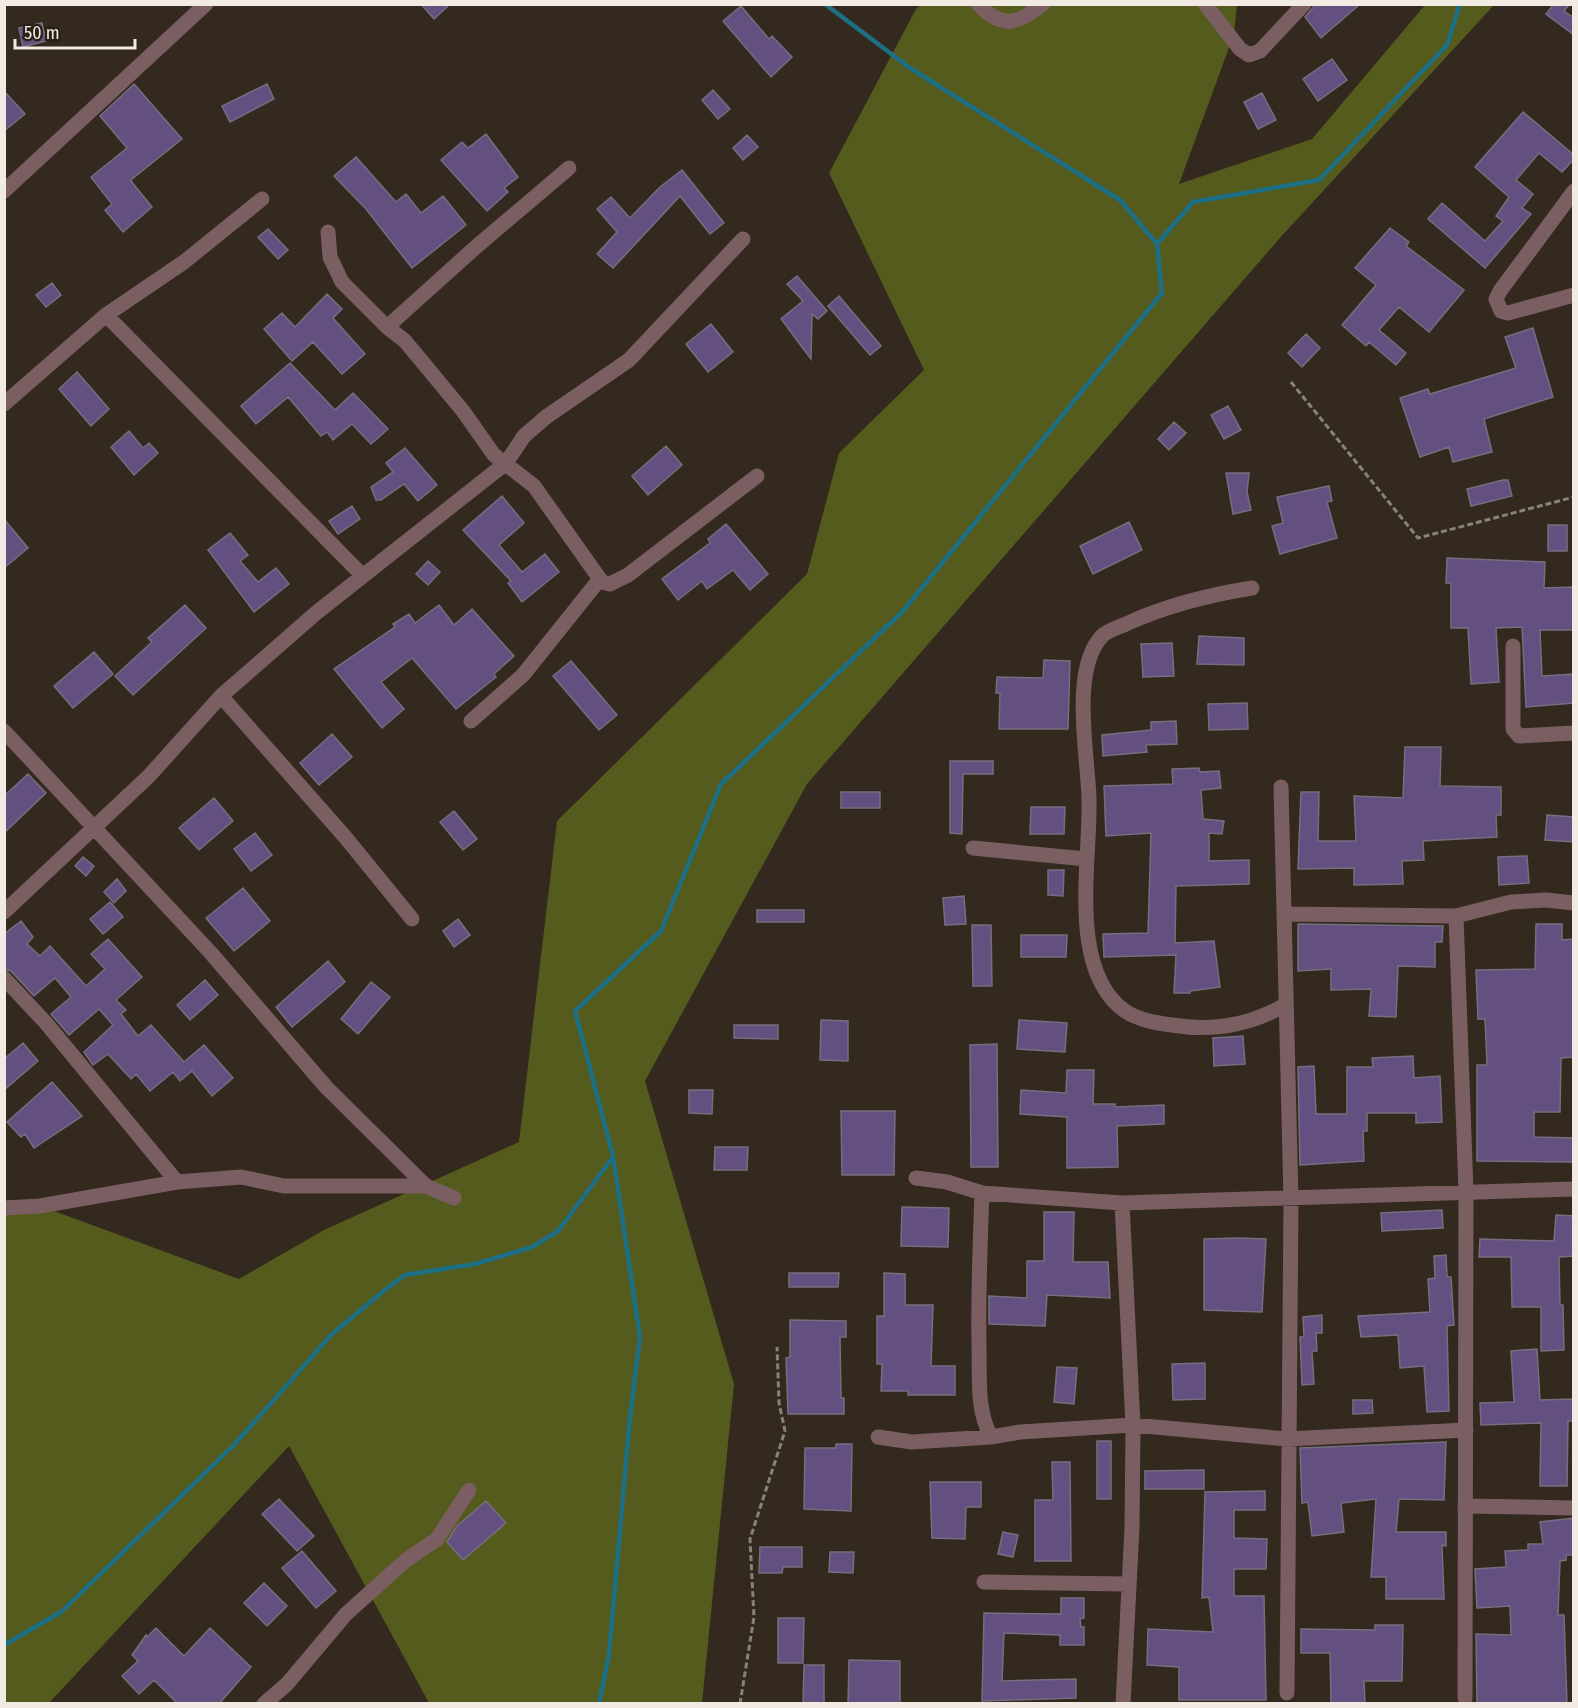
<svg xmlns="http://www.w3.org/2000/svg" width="1578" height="1708" font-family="'Fira Sans Condensed',sans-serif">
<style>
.forest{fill:#555a1d}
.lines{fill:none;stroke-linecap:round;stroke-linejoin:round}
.stream{stroke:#1c6f85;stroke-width:4.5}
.building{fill:#644f81;stroke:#746f7e;stroke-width:1.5}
.path{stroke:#8a8279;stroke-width:3;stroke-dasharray:6 3;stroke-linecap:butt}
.minor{stroke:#7a5e62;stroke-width:15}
</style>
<rect width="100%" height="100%" fill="#33291e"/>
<path class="forest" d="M922 4 1237 5 1234 34 1179 184 1312 139 1425 5H1494L1279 239 807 784 645 1081 734 1384 702 1703H429L289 1446 49 1703 5 1704V1209L54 1211 239 1279 324 1230 519 1142 557 821 807 574 839 453 924 370 829 173 916 9Z"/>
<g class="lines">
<path class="stream" d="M825 4 910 68 1120 200 1157 244
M4 1645 61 1612 234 1445 330 1336 381 1293 405 1275 475 1264 532 1247 558 1231 613 1157
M599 1704 609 1655 630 1417 640 1337 613 1156 575 1011 661 931 721 784 903 611 1162 293 1157 244 1193 202 1319 180 1447 45 1460 4"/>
</g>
<path class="building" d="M421 4H450L434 19Z
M1316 4H1360L1321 38 1305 17Z
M1554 4H1570L1564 11 1574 18V35L1546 14Z
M741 6 769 39 772 36 792 57 771 77 723 21Z
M42 23 46 41 23 47 19 28Z
M1332 59 1347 80 1318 101 1303 79Z
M134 84 182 139 132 179 131 181 152 207 123 232 105 210 112 204 91 177 127 148 100 116Z
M267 84 274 99 230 122 222 106Z
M713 90 730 109 718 119 702 100Z
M4 91 25 114 4 131Z
M1262 93 1276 120 1258 129 1244 102Z
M1523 112 1574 155V159L1562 172 1539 153 1516 180 1533 194 1522 208 1531 214 1485 268 1428 219 1442 203 1485 241 1503 221 1496 216 1509 197 1475 167Z
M486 134 518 177 504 188 508 192 487 211 441 160 462 142 468 148Z
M747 135 758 147 743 160 733 148Z
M356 157 396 202 406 194 421 213 443 196 466 225 412 268 366 209 334 176Z
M682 170 724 223 710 234 680 196 613 268 597 254 617 232 597 209 611 197 630 218 660 187Z
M1390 228 1409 242 1406 246 1464 290 1429 332 1399 307 1379 330 1406 353 1396 365 1369 342 1366 346 1342 325 1376 285 1355 268Z
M268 229 288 250 278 259 258 237Z
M797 276 827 311 818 319 812 314 811 359 781 319 803 301 787 284Z
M52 283 61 295 46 307 36 295Z
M327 294 342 309 333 318 365 354 342 374 313 342 292 361 264 329 282 313 295 327Z
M839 296 881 346 870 355 828 306Z
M711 324 733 352 708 372 686 344Z
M1533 328 1553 397 1484 419 1492 452 1453 462 1449 447 1420 457 1400 398 1428 389 1430 394 1516 368 1505 337Z
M1306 334 1320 348 1302 367 1288 353Z
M290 363 335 410 353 393 388 429 371 444 352 424 333 440 327 432 321 436 288 397 256 424 241 406Z
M77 372 109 409 91 426 59 389Z
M1228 406 1241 430 1224 439 1211 415Z
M1174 422 1186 433 1169 450 1158 439Z
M129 431 143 448 149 443 158 453 134 475 111 447Z
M666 446 682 465 648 495 632 476Z
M405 448 437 485 418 501 404 484 381 500H376L371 487 393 472 386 463Z
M1226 473H1249L1247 492 1251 510 1233 514Z
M1503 480H1508L1512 496 1471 506 1467 489Z
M1329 486 1332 501 1327 502 1337 538 1280 554 1272 526 1283 523 1277 497Z
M502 496 524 523 499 545 522 572 545 554 559 572 522 602 508 583 511 581 463 530Z
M352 506 360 519 338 534 329 521Z
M4 519 28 548 4 568Z
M1129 522 1142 550 1093 574 1080 546Z
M726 524 768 574 750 590 733 570 707 589 702 581 678 600 662 579 710 543 708 539Z
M1548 525H1567V551H1548Z
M230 533 248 555 240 561 258 582 276 568 289 584 254 612 208 550Z
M1447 558 1545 562 1544 588 1574 587V630H1540L1542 676 1574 674V703L1526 707 1522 627 1496 628 1499 682 1471 684 1468 628H1451V583H1446Z
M428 561 440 572 428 585 416 574Z
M185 605 206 628 133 695 115 676 152 642 148 638Z
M439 605 454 625 472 609 514 656 494 674 496 677 456 709 412 658 381 682 404 709 382 728 334 669 395 627 393 624 409 614 415 623Z
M1199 636 1244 638V665L1197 664Z
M1172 643 1174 676 1143 677 1141 644Z
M94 652 113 674 73 708 54 686Z
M1044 660 1070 661 1068 729H999L1000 693H996L997 677 1043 678Z
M571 661 617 715 599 730 553 676Z
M1247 703 1248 729 1209 730 1208 704Z
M1176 721 1177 744 1146 745 1147 752 1103 756 1102 735 1151 730V722Z
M332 734 352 757 319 785 300 763Z
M1405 747H1441L1440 786 1501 787V815H1496L1497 837 1423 841 1424 860 1402 861 1403 884 1354 885V868L1298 869 1301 792H1319L1318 841H1356L1354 796 1403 798Z
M950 761H993V774H963L962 834 950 833Z
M1199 768 1200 772 1219 771 1221 788 1201 790 1203 819 1224 821 1222 834 1209 833V861L1249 860V884L1176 886 1175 943 1214 941 1220 987 1190 991V993H1174L1176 955 1104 957 1103 934 1148 933 1151 833 1106 836 1104 786 1173 784 1172 769Z
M28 774 46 793 4 833V796Z
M841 792H880V808H841Z
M214 798 233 821 199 850 179 828Z
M1031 807H1065L1064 834H1030Z
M454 811 477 839 463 850 440 822Z
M1547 815 1574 817V842L1545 840Z
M255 833 272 855 251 871 234 849Z
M1527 856 1529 883 1499 885 1498 857Z
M83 857 94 866 86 876 75 866Z
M1048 870H1064L1063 896 1048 895Z
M117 879 126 891 114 903 104 892Z
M243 888 270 921 234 951 206 918Z
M964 896 966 924 945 925 943 898Z
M110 902 123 917 103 934 90 919Z
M757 910H804V922H757Z
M458 919 470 935 454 947 443 931Z
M21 921 33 937 27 944 40 956 50 946 86 986 105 969 91 954 108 939 142 977 116 1000 126 1010 121 1014 138 1036 151 1025 184 1062 204 1045 233 1078 212 1096 192 1071 180 1081 173 1072 150 1091 136 1074 131 1079 108 1054 93 1065 84 1052 113 1025 99 1009 69 1035 51 1014 71 997 55 978 34 996 11 971 4 969V934Z
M1298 924 1443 926 1442 942H1435V967L1398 966 1396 1017 1369 1016 1371 989 1331 990V969L1298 971Z
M1536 924H1562V940L1574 939V1057L1561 1058 1560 1112H1534V1137L1574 1138V1162L1477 1161V1065H1487L1485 1019H1478L1476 970 1535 969Z
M972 925H991L992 986H973Z
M1021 935H1067L1066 957H1021Z
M328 961 345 982 292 1027 276 1007Z
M205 980 218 995 190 1020 177 1005Z
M371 982 390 997 358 1034 341 1019Z
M821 1020 848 1021V1061L820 1060Z
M1019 1020 1067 1023 1065 1052 1017 1049Z
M734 1025H778V1039L734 1038Z
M1243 1036 1245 1064 1214 1066 1213 1038Z
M23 1043 38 1061 4 1090V1059Z
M997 1044 998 1167H971L970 1045Z
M1413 1056 1414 1078 1440 1076 1442 1122 1416 1123V1113H1367V1131H1363L1364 1161 1300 1165 1298 1067 1314 1066 1316 1114H1347V1067H1373L1372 1058Z
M1067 1070H1094L1093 1104H1115V1107L1164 1105V1124L1117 1126 1118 1167 1067 1168V1117L1020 1114 1021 1090 1066 1093Z
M52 1082 82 1116 34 1148 25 1134 21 1137 7 1122Z
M689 1090H713L712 1114 689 1113Z
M841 1111H895L894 1175H842Z
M715 1147H748L747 1170H714Z
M902 1207 949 1208 948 1247 901 1246Z
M1442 1210 1443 1228 1382 1231 1381 1213Z
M1044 1212H1074L1073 1262H1108L1110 1298 1047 1295 1045 1326 989 1324V1296L1027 1298V1261H1044Z
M1556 1215 1574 1216V1256L1559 1257 1560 1305H1563L1564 1350 1541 1351V1307H1512L1511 1257H1479L1480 1239 1554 1241Z
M1239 1238 1266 1239 1262 1312 1204 1310V1239Z
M1446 1255 1447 1277H1451L1454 1325 1447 1326 1449 1411 1427 1412 1424 1366 1400 1368 1398 1335 1361 1337 1358 1316 1430 1312 1428 1279 1435 1278 1434 1256Z
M789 1273H839L838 1287H789Z
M884 1273 905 1274V1305H933L931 1366H955V1395H908V1391H881L882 1364H877V1316H884Z
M1322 1315V1333H1316L1317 1351H1312L1314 1384 1302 1385 1300 1337H1304L1303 1317Z
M790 1320 846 1321V1337H840L841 1398H844V1414H788L786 1358 790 1357Z
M1537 1349 1540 1400 1574 1399V1421H1568L1567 1486H1540L1541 1423 1481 1425 1480 1403 1514 1402 1511 1351Z
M1205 1363V1399L1173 1400 1172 1364Z
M1057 1367 1077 1368 1074 1404 1054 1402Z
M1353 1400H1372L1373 1413 1353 1414Z
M1097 1441H1111V1499H1097Z
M1446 1442 1444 1500 1399 1499 1396 1532H1446V1546L1442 1545 1444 1599H1386V1577H1371L1376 1499 1341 1503 1344 1532 1312 1536 1308 1502 1302 1503 1300 1448Z
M836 1444H852L851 1511 804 1509 805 1448H836Z
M1052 1462H1070L1071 1561H1035V1500H1053Z
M1204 1470V1489H1145V1471Z
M930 1482H981V1507H966L965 1539 932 1538Z
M1265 1491V1510H1234V1538L1267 1539 1266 1569H1234V1596H1264L1266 1700H1179V1667L1147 1665 1148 1629 1213 1632 1209 1597 1202 1598 1205 1492Z
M279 1499 314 1536 297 1551 262 1514Z
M486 1501 506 1523 463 1560 447 1542 456 1527Z
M1574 1518V1555H1566V1560L1560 1561 1558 1615H1564L1567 1704H1477L1476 1634 1511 1635 1510 1606 1477 1608 1475 1569 1506 1567 1505 1551 1528 1550V1544H1543L1540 1522Z
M1003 1532 1018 1535 1013 1557 998 1554Z
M760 1547H802V1567H783L782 1573H759Z
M302 1551 336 1591 316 1608 282 1568Z
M830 1552H854L853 1573 829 1572Z
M264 1583 287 1606 267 1626 244 1603Z
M1061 1598H1084V1618L1080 1619 1081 1627H1084V1645H1060V1635L1004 1633 1002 1681 1076 1679V1698L982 1701 984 1613 1061 1614Z
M778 1618H804L803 1663H778Z
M1375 1625H1403L1402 1681H1364L1365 1704H1331L1330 1653H1301V1629L1375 1630Z
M156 1628 184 1656 210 1628 251 1667 219 1704H178L154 1680 139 1694 122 1676 138 1661 132 1655 146 1635 147 1637Z
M849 1660 900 1661V1704H848Z
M804 1665H824V1704H803Z"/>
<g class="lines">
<path class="path" d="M1291 382 1418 538 1574 497
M740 1704 754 1617 750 1539 785 1431 779 1403 777 1347"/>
<path class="minor" d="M978 4C1002 29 1017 25 1043 4
M1205 4 1240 49 1249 55 1260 51 1304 4
M4 191 206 4
M1574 191 1500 291 1496 299 1501 311 1508 313 1574 295
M328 232 330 257 342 282 387 327 405 341 463 411 494 455 534 486 602 582 610 584 628 575 757 476
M106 315 363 576
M387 327 477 246 569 168
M4 404 106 315 184 262 262 199
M1252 588C1208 595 1167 605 1126 624 1119 627 1108 630 1102 636 1070 670 1088 755 1089 799 1091 859 1067 970 1125 1011 1138 1020 1157 1023 1172 1025 1213 1032 1250 1025 1285 1005
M1513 646V729L1519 736 1574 733
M221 696 346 838 412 919
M471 721 523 675 599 580
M4 731 210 952 326 1087 426 1186
M1281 787 1291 1200 1287 1693
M973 848 1086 859
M4 912 149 776 221 696 316 613 506 463 524 436 546 417 629 360 743 239
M1284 914 1456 916 1511 902 1546 900 1574 903
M1456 916 1466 1191 1465 1698
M4 978 46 1023 177 1182
M916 1178 947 1182 982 1193 1122 1203 1574 1189
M982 1193C980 1244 978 1295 979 1346 980 1377 976 1409 991 1437L1020 1432 1133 1425 1287 1439 1466 1430
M1122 1203 1133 1425 1132 1528 1123 1704
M4 1208 40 1206 177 1182 241 1177 284 1186H426L454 1198
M878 1437 912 1442 991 1437
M1465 1506 1574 1508
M984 1582 1129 1584
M264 1704 287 1684 346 1614 405 1561 437 1539 469 1490"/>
</g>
<rect width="1578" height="1708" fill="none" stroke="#f1ebe3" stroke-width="12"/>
<path d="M15 39v9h120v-9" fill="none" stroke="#f1ebe3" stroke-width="3"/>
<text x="24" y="39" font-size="18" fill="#f1ebe3" stroke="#291f14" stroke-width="4.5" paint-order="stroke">50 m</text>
</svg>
